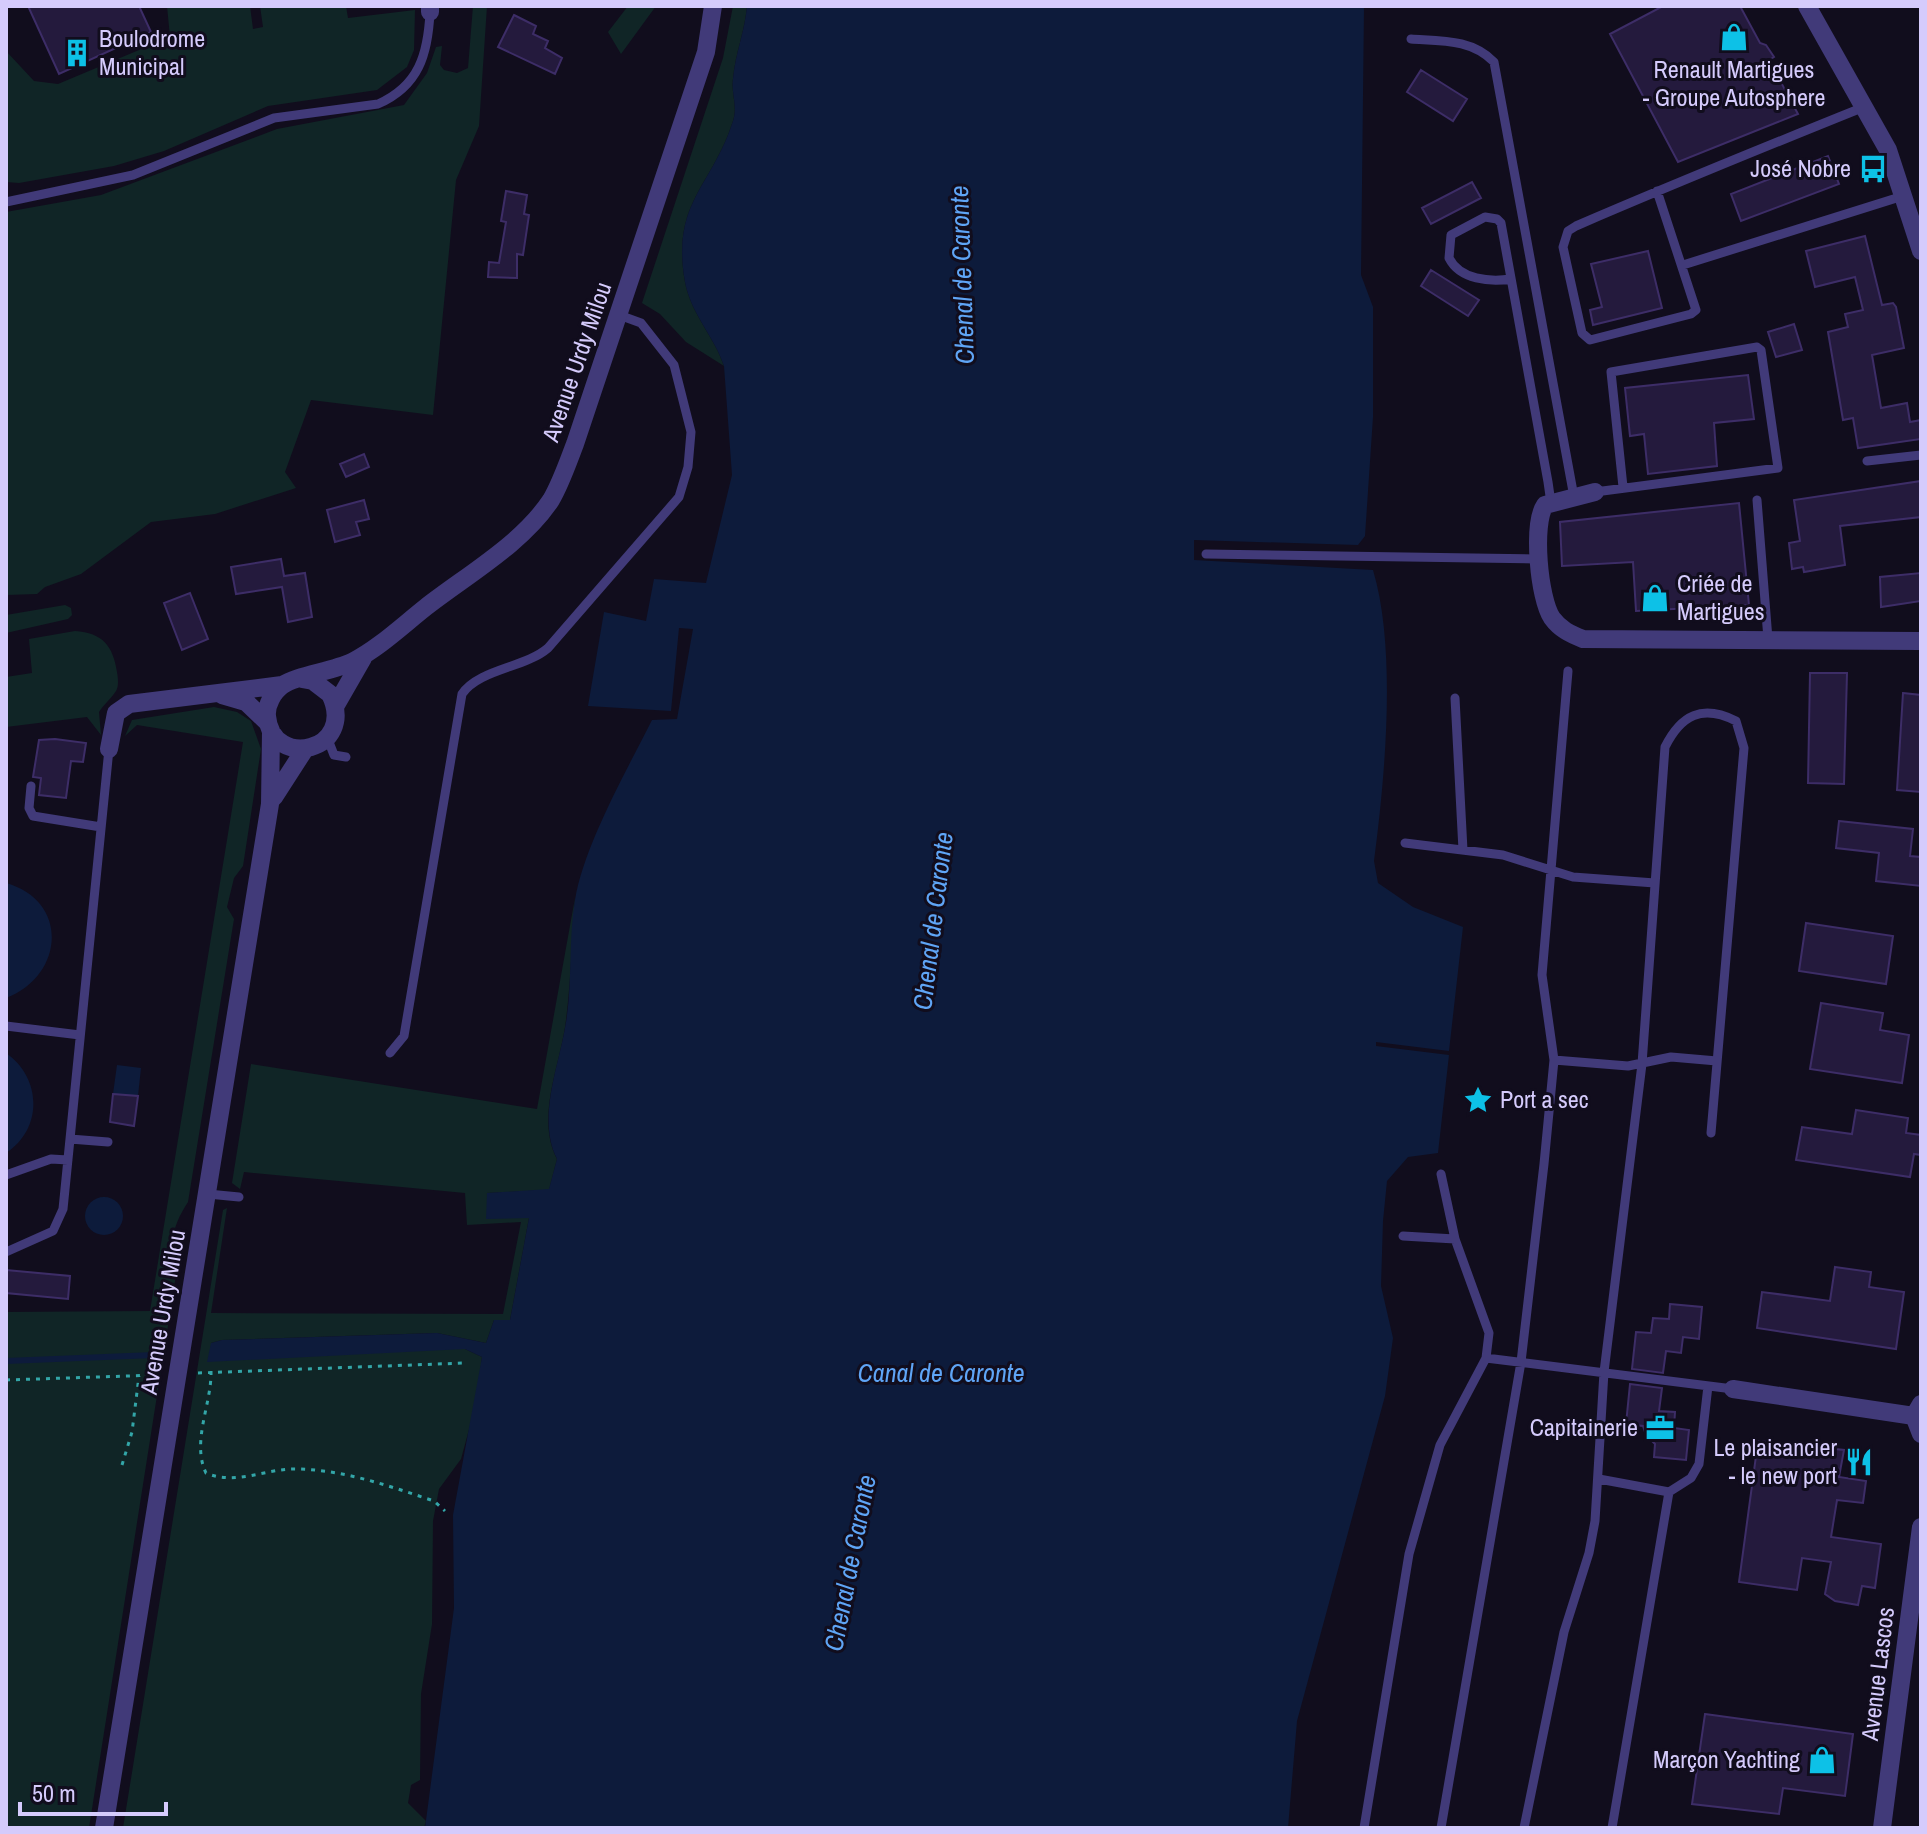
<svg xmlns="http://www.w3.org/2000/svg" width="1927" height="1834" font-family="'Archivo Narrow',sans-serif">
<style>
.green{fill:#102526}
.water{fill:#0d1b3b}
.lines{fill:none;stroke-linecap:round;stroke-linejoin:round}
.stream{stroke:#0d1b3b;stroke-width:6}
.building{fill:#241a3d;stroke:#3d2d67;stroke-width:2}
.path{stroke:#33a6a8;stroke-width:3;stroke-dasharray:4 6;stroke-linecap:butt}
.service{stroke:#413a79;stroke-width:9}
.minor{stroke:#413a79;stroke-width:18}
.labels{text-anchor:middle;stroke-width:6;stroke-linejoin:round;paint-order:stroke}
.poi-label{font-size:24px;fill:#d5cbfc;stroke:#110d1d;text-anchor:end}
.street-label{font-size:24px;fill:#d5cbfc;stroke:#110d1d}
.water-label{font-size:26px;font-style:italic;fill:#5fa5f6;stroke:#110d1d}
</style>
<rect width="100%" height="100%" fill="#110d1d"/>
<path class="green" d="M167 6H250L253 29 263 27 260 6H346L348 18 415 10 414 50 407 67 377 90 268 106 164 151 114 166 19 183 6 182V51L34 81 58 84 170 37Z
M473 6H487L479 126 456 180 433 415 311 400 285 472 296 488 215 514 151 522 81 574 45 587 37 594 6 595V212L101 195 277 129 404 105 427 73 436 47 442 46 440 65 444 70 457 73 468 68Z
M628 6H656L621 54 608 32Z
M733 6H747C745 31 735 54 733 79 731 94 738 106 733 121 712 187 671 202 685 282 691 314 714 336 724 366L686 342 660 314 642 303 723 58Z
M65 605 71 608 72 615 68 619 6 633V615Z
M75 631C103 633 113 646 117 672 118 678 119 686 116 691 111 699 104 704 99 712L101 735 87 717 6 727V677L32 673 29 639Z
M214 707 237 712 251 721 261 749 243 866 234 878 227 907 234 919 188 1202C175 1222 168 1240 178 1262L89 1828H6V1312L150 1311 243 742 137 725 125 736 132 720Z
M575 898C572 938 571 980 566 1020 561 1064 535 1117 557 1159L549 1190 487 1193 529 1218 510 1320H494L486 1343 437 1333 222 1340 211 1343 465 1349 482 1357 476 1404 461 1459 439 1489 433 1521 432 1624 421 1694 420 1780 411 1785 408 1803 426 1821 424 1828H123L223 1210 227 1208 211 1313 503 1314 521 1222 467 1225 465 1193 244 1172 240 1189 232 1183 251 1064 537 1109Z"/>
<path class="water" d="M747 6H1364L1361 275 1373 307V417L1365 536 1358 545 1194 540V560L1373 570C1397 650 1385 777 1374 861L1378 883 1413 907 1463 927 1449 1051 1376 1042V1046L1449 1055 1438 1153 1408 1157 1387 1181 1383 1221 1381 1286 1393 1338 1385 1396 1297 1721 1288 1828H425L454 1608 453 1515 482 1357 465 1349 207 1362 211 1343 222 1340 437 1333 486 1343 494 1320H510L529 1218 486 1219 487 1193 549 1189 557 1159C537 1120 558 1068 565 1028 573 986 568 942 575 900 584 845 627 770 652 720L677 719 693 629 679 628 671 711 588 706 604 612 646 621 654 579 706 583 732 475 724 366C714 336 691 314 685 282 671 202 712 187 733 121 738 106 731 94 733 79 735 54 745 31 747 6Z
M6 883C70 901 64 976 6 998Z
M6 1053C42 1078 43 1129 6 1153Z
M117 1065 141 1068 138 1096 113 1094Z
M85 1216a19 19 0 1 1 38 0a19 19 0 1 1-38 0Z"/>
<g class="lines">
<path class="stream" d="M6 1361 154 1355"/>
</g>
<path class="building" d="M28 6H139L151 32 59 74Z
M1663 6H1740L1760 43 1766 45 1774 57 1769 60 1798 114 1678 162 1610 34Z
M514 15 536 26 533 34 548 41 545 48 562 58 555 74 498 47Z
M1421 70 1467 99 1453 121 1407 92Z
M1828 156 1839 184 1741 221 1731 194Z
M1472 182 1481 198 1431 224 1422 208Z
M506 191 527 195 524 214 529 215 523 255 517 254V278L488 277 489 262 499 263 506 222 501 221Z
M1865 236 1882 305 1893 303 1896 307 1904 348 1872 355 1881 408 1907 403 1910 422 1921 420V439L1858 448 1853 418 1843 420 1828 332 1848 327 1845 314 1863 310 1855 277 1815 287 1806 251Z
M1648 251 1662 308 1593 325 1590 310 1602 307 1591 264Z
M1431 270 1479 300 1468 316 1421 286Z
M1794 324 1802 350 1776 357 1768 332Z
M1748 375 1754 419 1714 423 1717 466 1648 474 1644 434 1630 436 1625 388Z
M364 454 369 467 346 477 340 464Z
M1921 481V517L1840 526 1845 565 1804 572 1803 567 1792 569 1789 543 1800 541 1794 500Z
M364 500 369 519 356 522 360 535 335 542 327 510Z
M1739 503 1749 605 1636 611 1633 562 1562 566 1560 522Z
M281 559 284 576 305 573 312 617 288 622 282 587 236 594 231 567Z
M1921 573V601L1881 607 1880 577Z
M190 593 208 639 182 650 164 603Z
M1810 673H1847L1844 784 1808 783Z
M1903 693 1921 695V792L1897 790Z
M55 739 86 743 83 762 71 761 66 798 39 795 41 778 33 777 39 740Z
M1839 821 1913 829 1910 856 1921 857V886L1876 881 1879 853 1836 848Z
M1806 923 1893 936 1886 984 1799 971Z
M1821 1003 1883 1013 1880 1030 1909 1035 1902 1083 1810 1069Z
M113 1094 138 1096 134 1126 110 1122Z
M1856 1110 1908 1118 1906 1133 1921 1135V1155L1914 1154 1910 1177 1796 1160 1802 1127 1852 1134Z
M1835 1267 1871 1272 1869 1287 1904 1292 1896 1349 1757 1328 1762 1292 1830 1301Z
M6 1270 70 1276 68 1299 6 1293Z
M1670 1304 1702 1307 1699 1339 1683 1337 1681 1353 1666 1351 1663 1373 1632 1369 1636 1332 1651 1333 1653 1318 1669 1319Z
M1630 1384 1662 1388 1659 1411 1675 1412 1674 1428 1689 1430 1686 1460 1654 1457 1655 1444 1646 1435 1643 1426 1626 1424Z
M1758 1441 1844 1450 1839 1477 1866 1481 1863 1503 1837 1500 1831 1537 1881 1544 1875 1588 1862 1586 1858 1605 1835 1601 1825 1594 1831 1562 1802 1558 1797 1590 1739 1582Z
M1705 1714 1853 1734 1845 1796 1783 1788 1779 1814 1692 1804Z"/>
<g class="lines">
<path class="path" d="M211 1371C212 1403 191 1442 206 1473 236 1486 266 1468 297 1469 345 1470 389 1486 434 1501L445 1511
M198 1373 465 1363
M6 1380 158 1375
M122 1465 132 1432 139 1376"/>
<path class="service" d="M1411 39C1442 41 1472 39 1494 62L1574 497
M1657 191 1696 310 1691 314 1590 340 1582 333 1563 247 1568 231 1576 226C1671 185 1767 146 1864 107
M6 202 133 175 274 118 378 104C419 86 428 54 430 12
M1683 265 1903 196
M1511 279C1490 282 1460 280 1449 258L1451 235 1485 217 1497 219 1501 223 1548 482 1551 503
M1867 461 1921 455
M1595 492 1778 468 1761 350 1757 347 1611 372 1623 487
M1757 500 1768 639
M1206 554 1538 559
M1455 698 1463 850
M327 737 334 755 346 757
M31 786 29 808 33 816 101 827
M1405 843 1503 855 1573 877 1655 883
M6 1026 80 1035
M390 1053 404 1036 462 694C479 669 525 668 548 648L679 497 688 467 691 432 674 365 641 323 619 315
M1554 1060 1628 1066 1671 1057 1717 1061
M70 1139 108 1142
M1441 1174 1455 1239
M6 1175 51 1159 68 1160
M208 1194 239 1197
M1403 1236 1455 1239 1489 1333 1486 1358 1733 1389
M6 1252 53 1231 63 1209 109 749
M1599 1479 1669 1492 1612 1828
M1669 1492 1691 1478 1699 1464 1708 1386
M1364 1828 1409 1554 1440 1445 1486 1358
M1441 1828 1521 1362 1544 1164 1554 1060 1542 975 1568 671
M1524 1828 1564 1632 1589 1553 1595 1521 1604 1372 1642 1064 1665 747C1681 715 1702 704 1736 721L1744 748 1711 1133"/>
<path class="minor" d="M1807 6 1888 150 1921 251
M430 12V6
M1595 492 1545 505C1532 524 1539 599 1552 618 1560 629 1570 634 1583 639L1921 641
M302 679 313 681 330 694C358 751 272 771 267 716 266 705 273 692 283 685 295 676 333 671 352 662 379 648 402 626 426 607 467 575 522 544 551 500 561 483 568 462 575 444L706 52 713 6
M222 695 246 702 268 723
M336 705 363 658
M109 749 116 713 129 704 282 685
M274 797 305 749
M1733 1389 1914 1416
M1921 1404 1914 1416 1921 1434
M104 1828 270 804 271 731
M1882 1828 1921 1527"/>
</g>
<defs>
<symbol id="shop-bare" viewBox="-9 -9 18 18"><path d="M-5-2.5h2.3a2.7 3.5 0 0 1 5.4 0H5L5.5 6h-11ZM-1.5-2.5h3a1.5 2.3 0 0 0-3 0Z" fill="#0dc1e7" stroke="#110d1d" stroke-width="2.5" paint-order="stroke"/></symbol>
<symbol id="building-bare" viewBox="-9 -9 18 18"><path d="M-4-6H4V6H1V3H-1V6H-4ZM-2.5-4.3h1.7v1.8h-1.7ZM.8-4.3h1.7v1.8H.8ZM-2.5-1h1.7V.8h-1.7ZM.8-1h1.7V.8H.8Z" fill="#0dc1e7" stroke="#110d1d" stroke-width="2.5" paint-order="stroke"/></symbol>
<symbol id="bus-bare" viewBox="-9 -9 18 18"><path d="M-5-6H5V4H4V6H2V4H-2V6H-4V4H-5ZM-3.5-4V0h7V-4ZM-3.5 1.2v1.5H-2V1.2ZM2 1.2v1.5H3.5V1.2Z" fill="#0dc1e7" stroke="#110d1d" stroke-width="2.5" paint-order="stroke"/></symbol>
<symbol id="sight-bare" viewBox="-9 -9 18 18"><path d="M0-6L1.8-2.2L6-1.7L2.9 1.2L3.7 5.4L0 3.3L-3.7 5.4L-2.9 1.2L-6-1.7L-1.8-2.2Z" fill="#0dc1e7" stroke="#110d1d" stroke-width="2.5" paint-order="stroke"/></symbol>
<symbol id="office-bare" viewBox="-9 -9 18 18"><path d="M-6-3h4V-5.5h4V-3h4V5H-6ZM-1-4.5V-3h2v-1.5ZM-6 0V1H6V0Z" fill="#0dc1e7" stroke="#110d1d" stroke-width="2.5" paint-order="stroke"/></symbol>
<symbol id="restaurant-bare" viewBox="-9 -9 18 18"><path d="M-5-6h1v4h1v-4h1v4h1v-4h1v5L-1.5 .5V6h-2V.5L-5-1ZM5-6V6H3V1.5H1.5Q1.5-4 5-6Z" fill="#0dc1e7" stroke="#110d1d" stroke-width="2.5" paint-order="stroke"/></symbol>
</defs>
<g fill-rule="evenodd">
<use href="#shop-bare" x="1714" y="17" width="40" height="40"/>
<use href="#building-bare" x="57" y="33" width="40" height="40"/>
<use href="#bus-bare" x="1853" y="149" width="40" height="40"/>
<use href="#shop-bare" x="1635" y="578" width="40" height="40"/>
<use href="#sight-bare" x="1458" y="1080" width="40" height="40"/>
<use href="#office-bare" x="1640" y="1408" width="40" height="40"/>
<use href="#restaurant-bare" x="1839" y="1442" width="40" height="40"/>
<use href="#shop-bare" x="1802" y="1740" width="40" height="40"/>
</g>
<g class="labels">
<g class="poi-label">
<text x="99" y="47" text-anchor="start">Boulodrome<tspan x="99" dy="28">Municipal</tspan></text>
<text x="1734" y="78" text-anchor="middle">Renault Martigues<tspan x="1734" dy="28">- Groupe Autosphere</tspan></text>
<text x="1851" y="177">José Nobre</text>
<text x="1677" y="592" text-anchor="start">Criée de<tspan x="1677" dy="28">Martigues</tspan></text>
<text x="1500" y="1108" text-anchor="start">Port a sec</text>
<text x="1638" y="1436">Capitainerie</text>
<text x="1837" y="1456">Le plaisancier<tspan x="1837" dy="28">- le new port</tspan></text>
<text x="1800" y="1768">Marçon Yachting</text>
</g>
<g class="street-label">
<text transform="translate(577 362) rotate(-71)" y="8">Avenue Urdy Milou</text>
<text transform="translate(163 1312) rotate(-80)" y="8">Avenue Urdy Milou</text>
<text transform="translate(1878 1674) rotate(-83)" y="8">Avenue Lascos</text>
</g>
<g class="water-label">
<text transform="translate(962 275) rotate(-92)" y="9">Chenal de Caronte</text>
<text transform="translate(933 921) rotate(-83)" y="9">Chenal de Caronte</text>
<text x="941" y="1382">Canal de Caronte</text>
<text transform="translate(850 1563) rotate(-79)" y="9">Chenal de Caronte</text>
</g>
</g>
<rect width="1927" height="1834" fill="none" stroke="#d5cbfc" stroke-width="16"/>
<path d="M20 1802v12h146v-12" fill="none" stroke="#d5cbfc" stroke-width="4"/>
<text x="32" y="1802" font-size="24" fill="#d5cbfc" stroke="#110d1d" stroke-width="6" paint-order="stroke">50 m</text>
</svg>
